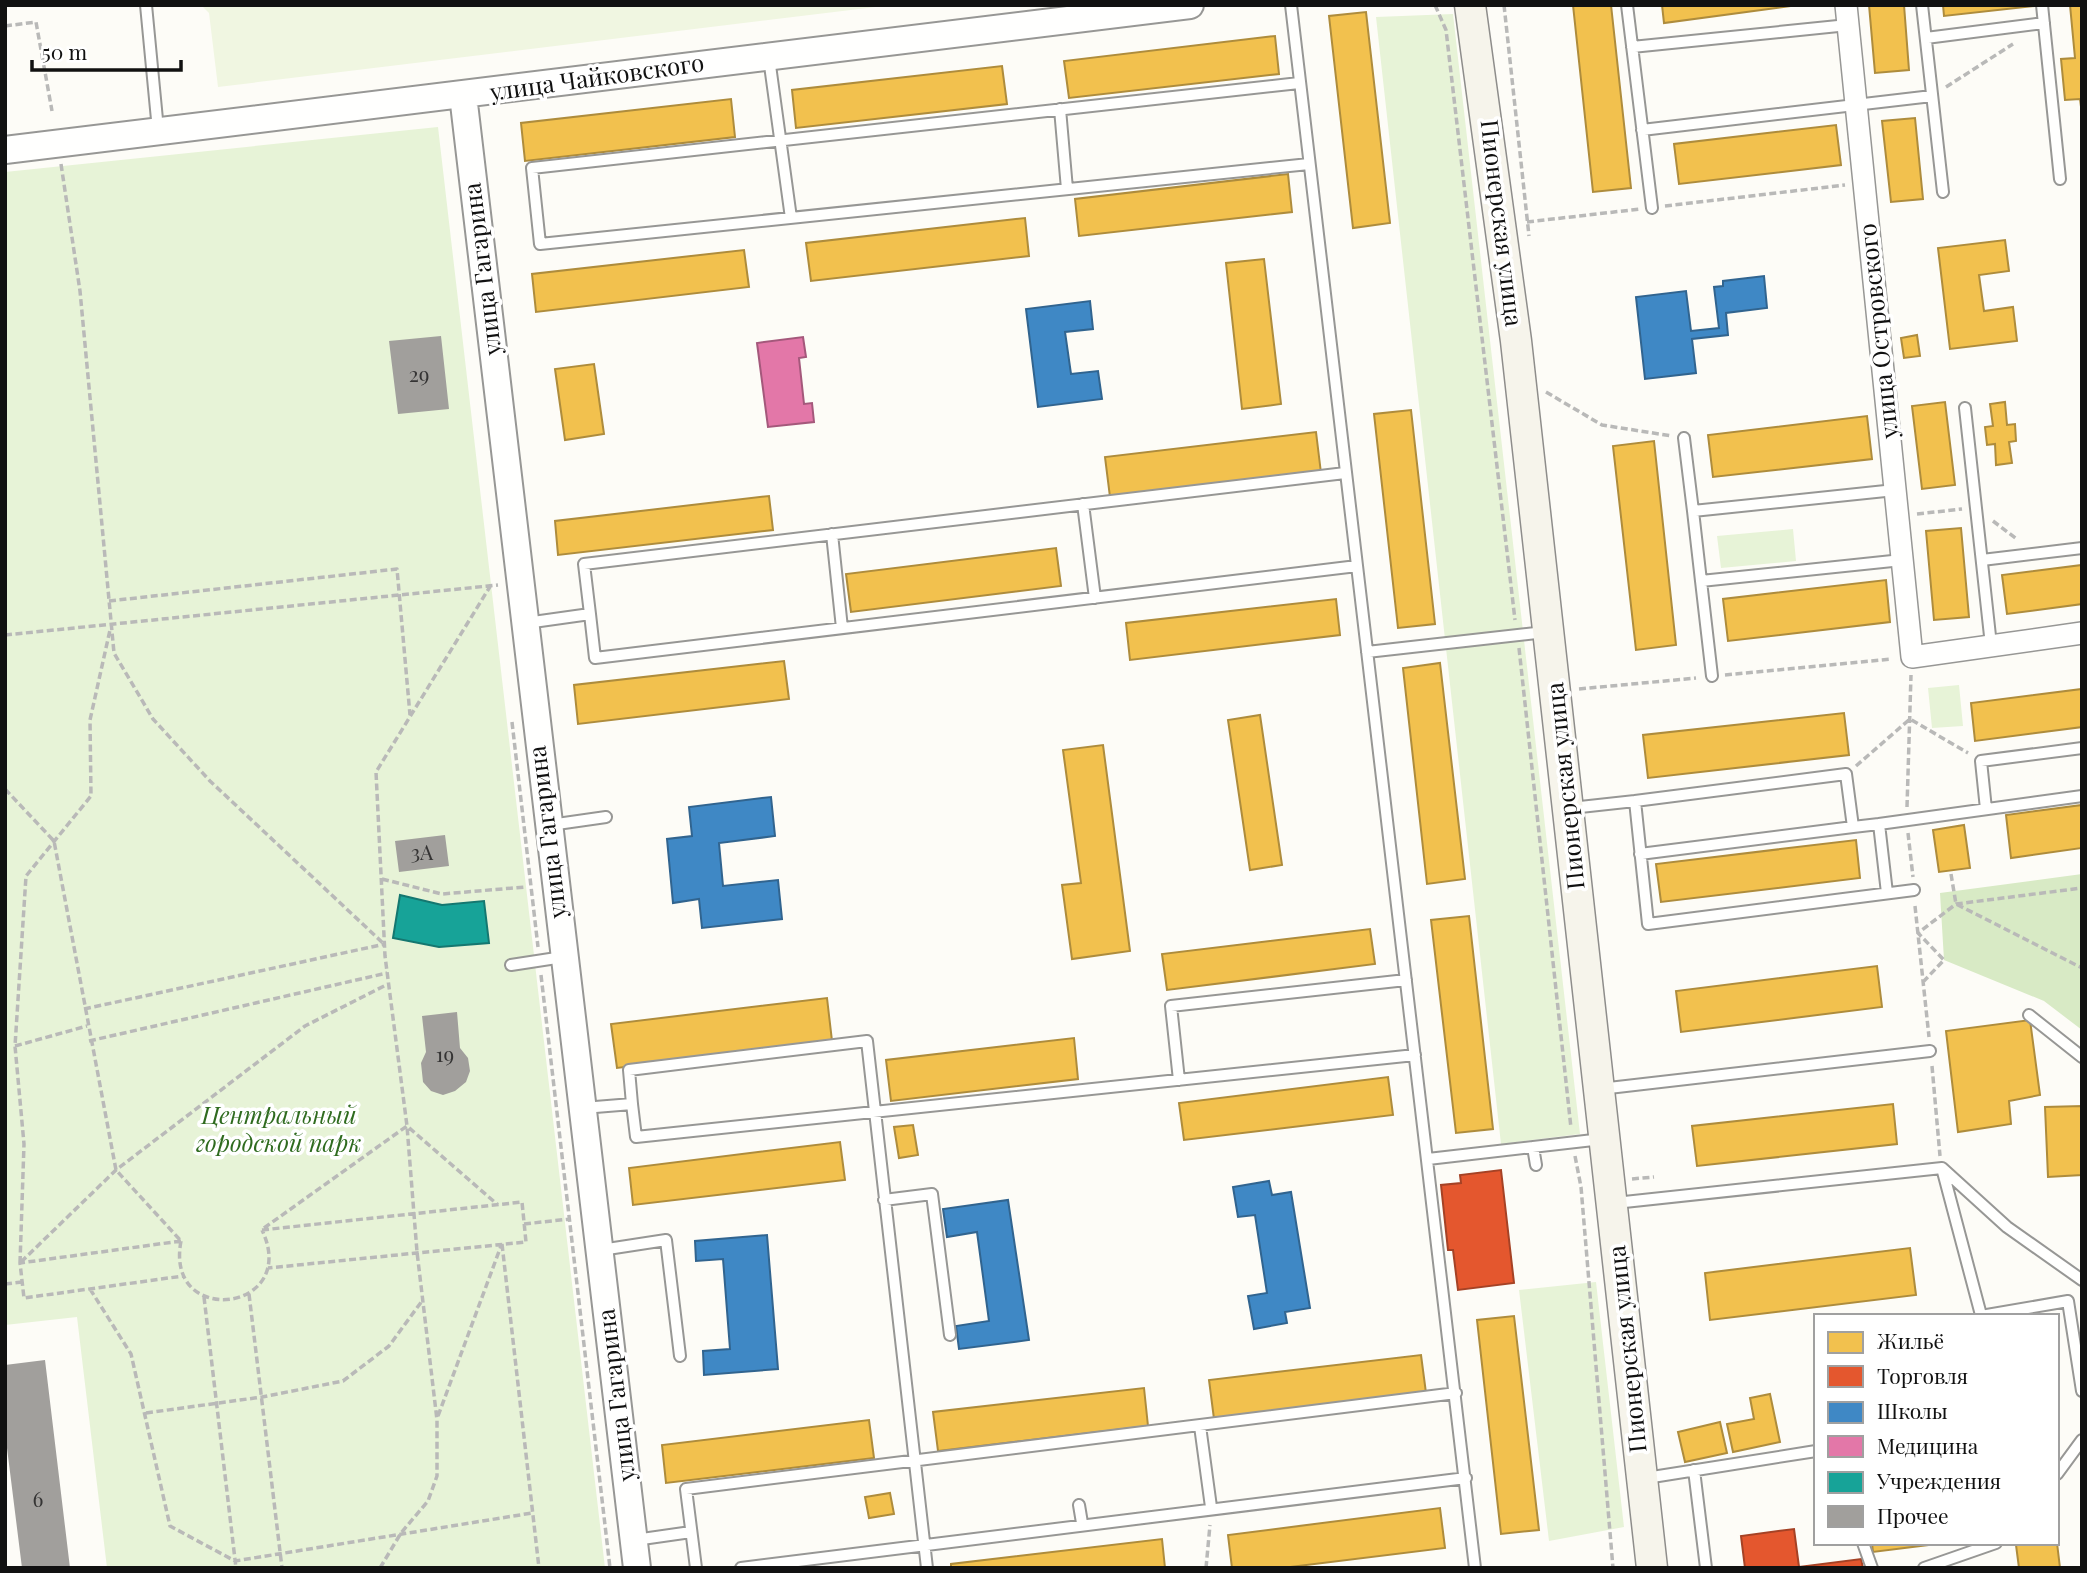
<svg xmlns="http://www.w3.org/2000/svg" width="2087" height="1573" font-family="'Playfair Display',serif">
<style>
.green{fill:#e7f3d7}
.forest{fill:#d8eac5}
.pitch{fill:#f0f6e1}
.homes{fill:#f2c14e;stroke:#ae8c3c;stroke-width:2}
.shops{fill:#e4572e;stroke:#a54225;stroke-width:2}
.schools{fill:#3f88c5;stroke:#31648f;stroke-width:2}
.health{fill:#e377a8;stroke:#a4587b;stroke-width:2}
.public{fill:#17a398;stroke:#157770;stroke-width:2}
.building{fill:#a19f9c}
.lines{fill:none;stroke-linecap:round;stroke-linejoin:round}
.service-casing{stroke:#979795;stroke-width:14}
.minor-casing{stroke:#979795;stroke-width:24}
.tertiary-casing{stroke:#979795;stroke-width:30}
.secondary-casing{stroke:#8e8d8b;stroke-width:33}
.path{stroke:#b9b9b8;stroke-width:3.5;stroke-dasharray:7 3.5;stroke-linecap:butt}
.service{stroke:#fffffe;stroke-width:10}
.minor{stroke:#fffffe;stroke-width:21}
.tertiary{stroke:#fffffe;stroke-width:26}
.secondary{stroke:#f6f4eb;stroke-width:30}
.labels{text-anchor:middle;stroke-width:7;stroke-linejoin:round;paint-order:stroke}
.number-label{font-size:21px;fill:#353434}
.street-label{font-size:24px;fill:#111;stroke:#fff}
.park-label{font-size:24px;font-style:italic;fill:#2f6b1f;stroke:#fff}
</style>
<rect width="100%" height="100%" fill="#fdfcf7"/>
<path class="green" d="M1453 14 1580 1134 1501 1144 1376 17Z
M438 127 605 1568H107L77 1317 5 1325V172Z
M1793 529 1796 561 1721 568 1717 536Z
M1959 685 1963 726 1932 728 1928 688Z
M1596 1282 1624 1527 1549 1541 1519 1290Z"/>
<path class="forest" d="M2082 874V1030L2044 1001 1944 960 1940 893Z"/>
<path class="pitch" d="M201 5H892L218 87 209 13Z"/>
<path class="homes" d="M1573 5H1611L1631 188 1593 192Z
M1662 5H1798L1664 23Z
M1869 5H1904L1909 70 1875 73Z
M1943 5H2034V6L1944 16Z
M2070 5H2082V115L2080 99 2065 100 2061 59 2075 58Z
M1366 12 1390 223 1353 228 1329 16Z
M1275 36 1279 74 1069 98 1064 61Z
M1002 66 1007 104 796 128 792 90Z
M731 99 735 137 525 161 521 123Z
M1915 118 1923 199 1891 202 1882 121Z
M1836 125 1841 165 1679 184 1674 144Z
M1288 174 1292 212 1079 236 1075 199Z
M1025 218 1029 256 811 281 806 243Z
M2005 240 2009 271 1979 275 1984 311 2013 307 2017 341 1950 349 1938 248Z
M744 250 749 287 536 312 532 274Z
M1264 259 1281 404 1242 409 1226 263Z
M1917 335 1920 356 1904 358 1901 338Z
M594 364 604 434 565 440 555 369Z
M1945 402 1955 485 1922 489 1912 406Z
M2005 402 2007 425 2015 424 2016 441 2009 442 2012 463 1996 465 1995 444 1987 445 1985 427 1993 426 1990 404Z
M1411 410 1435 624 1398 628 1374 414Z
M1867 416 1872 459 1713 477 1708 435Z
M1316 432 1321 473 1110 497 1105 457Z
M1654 441 1676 645 1636 650 1613 446Z
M769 496 773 530 558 555 555 521Z
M1961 528 1969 617 1934 620 1926 531Z
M1056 548 1061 586 851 612 846 574Z
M2082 565V604L2007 614 2002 575Z
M1886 580 1890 622 1728 641 1723 599Z
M1336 599 1340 635 1130 660 1126 623Z
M784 661 789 699 578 724 574 685Z
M1440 663 1465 879 1427 884 1403 668Z
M2082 689V727L1975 741 1971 703Z
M1844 713 1849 755 1648 778 1643 735Z
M1260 715 1282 865 1250 870 1228 720Z
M1103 745 1130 951 1072 959 1062 885 1081 883 1063 750Z
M2082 805V848L2011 858 2006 815Z
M1964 825 1970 868 1939 872 1933 830Z
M1856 840 1860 878 1661 902 1656 864Z
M1469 916 1493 1129 1456 1133 1431 920Z
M1370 929 1375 964 1167 990 1162 954Z
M1877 966 1882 1007 1681 1032 1676 991Z
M827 998 832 1041 617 1068 611 1024Z
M2030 1020 2040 1095 2009 1101 2011 1124 1958 1132 1946 1031Z
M1074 1038 1078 1079 891 1101 886 1060Z
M1388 1077 1393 1115 1184 1140 1179 1103Z
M1893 1104 1897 1144 1697 1166 1692 1126Z
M2082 1106V1175L2048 1177 2045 1107Z
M913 1125 918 1155 899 1158 894 1127Z
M840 1142 845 1180 633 1205 629 1168Z
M1910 1248 1916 1295 1710 1320 1705 1273Z
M1514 1316 1539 1530 1501 1534 1477 1320Z
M1421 1355 1426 1393 1214 1419 1209 1380Z
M1144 1388 1148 1426 938 1451 933 1412Z
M1770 1394 1780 1442 1733 1452 1727 1424 1754 1419 1750 1398Z
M869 1420 874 1458 666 1483 662 1445Z
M1720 1422 1727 1453 1685 1462 1678 1432Z
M890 1493 894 1514 869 1518 865 1497Z
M1440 1508 1445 1548 1282 1568H1232L1228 1535Z
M1162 1539 1165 1568H951V1564Z
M1872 1543H1936V1544L1873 1552Z
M2030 1543H2057L2060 1568H2019L2016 1545Z"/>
<path class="shops" d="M1501 1170 1514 1283 1458 1290 1453 1250H1448L1441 1185 1461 1183 1460 1175Z
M1794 1529 1799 1567 1861 1559 1863 1568H1745L1741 1536Z"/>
<path class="schools" d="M1764 276 1767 308 1726 313 1728 335 1692 339 1696 373 1645 379 1636 297 1686 291 1691 331 1719 328 1714 287 1723 286V281Z
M1090 301 1093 329 1065 332 1071 374 1098 371 1102 399 1038 407 1026 309Z
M771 797 775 836 719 843 723 886 778 880 782 919 702 928 699 899 673 903 667 839 692 836 689 807Z
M1269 1181 1272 1195 1291 1192 1310 1308 1285 1312 1287 1323 1254 1329 1248 1296 1267 1293 1255 1215 1238 1217 1233 1187Z
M1008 1200 1029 1340 959 1349 956 1326 989 1321 977 1232 947 1237 943 1209Z
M767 1235 778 1369 704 1375 703 1351 730 1349 723 1259 696 1261 695 1241Z"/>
<path class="health" d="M803 337 806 357 799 358 804 404 812 403 814 422 768 427 757 343Z"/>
<path class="public" d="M400 895 442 905 484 901 489 943 439 947 393 938Z"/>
<path class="building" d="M441 336 449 409 398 414 389 341Z
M445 835 449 866 399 872 395 841Z
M457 1012 460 1048 468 1058 470 1071 466 1082 455 1091 443 1095 431 1091 423 1082 421 1063 426 1052 422 1016Z
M45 1360 70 1568H22L5 1432V1365Z"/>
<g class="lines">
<defs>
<path id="service" d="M146 5 158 130
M1291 5 1475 1568
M1627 5 1652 208
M1922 5 1943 192
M2042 5 2060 179
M1926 38 2044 23
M1632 47 1848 25
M769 58 791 218
M1299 83 532 168 540 244 1309 164
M1060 109 1067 189
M1642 130 1932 96
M1965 408 1991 645
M1684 438 1693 511
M1895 490 1693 511 1701 581 1902 560
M1083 504 1095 598
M832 534 842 628
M1982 560 2082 548
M1701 581 1712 676
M590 614 584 564 1345 473
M526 623 590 614 595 658 1357 566
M1367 652 1545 632
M1635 801 1846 774 1853 827 1879 824 1887 893
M1571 808 1635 801 1648 924 1914 890
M1986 809 1981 761 2082 748
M1879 824 2082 796
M550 825 606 817
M1640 854 1853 827
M511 965 563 957
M2029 1015 2082 1057
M1179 1080 1171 1006 1406 980
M1600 1089 1930 1051
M632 1104 629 1070 867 1041 927 1568
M583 1108 632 1104 636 1137 1415 1055
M1533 1147 1536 1165
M1428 1159 1602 1139
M1942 1168 1981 1315
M884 1200 932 1194 950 1335
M1615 1203 1942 1168 2007 1227 2082 1280
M601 1250 666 1240 680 1356
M1981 1316 2068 1301 2082 1391
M1200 1426 1211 1507
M1694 1470 1706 1568
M2057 1474 2082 1440
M1646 1478 1816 1451
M1079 1505 1082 1523
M635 1540 691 1532
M1863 1543 1872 1568
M696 1568 686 1489 1456 1393
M741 1568 1466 1478
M1924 1568 1996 1543"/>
<path id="minor" d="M1846 5 1912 657 2082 633"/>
<path id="tertiary" d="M463 95 637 1568
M5 150 1190 5"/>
<path id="secondary" d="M1470 5 1516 341 1652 1568"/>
</defs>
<use href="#service" class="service-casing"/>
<use href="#minor" class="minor-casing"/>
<use href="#tertiary" class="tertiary-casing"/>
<use href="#secondary" class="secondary-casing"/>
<path class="path" d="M1435 5 1446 30 1515 620
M1504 5 1529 236
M5 26 36 22 52 111
M1946 87 2013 44
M61 164 80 291 114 653 153 719 210 781 384 944
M1665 206 1845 185
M1527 222 1640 209
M1546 392 1602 425 1672 436
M1917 514 1962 509
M1993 521 2018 540
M109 601 397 569 410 715
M5 635 498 585
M1519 648 1571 1128
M1725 675 1891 659
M1579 689 1696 678
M512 722 538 947
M1856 766 1910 719 1968 753
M5 789 54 841 116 1170 181 1241
M1907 807 1911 675
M1908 833 1913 877
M1951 874 1956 904 2082 968
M382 879 442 894 525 887
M1915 906 1929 1037
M541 975 610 1568
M1923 982 1944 960 1918 933 1956 904 2082 888
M84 1009 385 944
M89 1041 387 973
M15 1046 87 1026
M1932 1066 1940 1156
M1575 1156 1581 1187 1613 1568
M1632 1179 1654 1177
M524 1224 570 1219
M264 1228 407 1126 498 1205
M262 1230 522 1202 526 1242 268 1268
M181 1241 20 1263 24 1298 183 1276
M181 1241C164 1329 301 1312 262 1230
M502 1244 539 1568
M21 1262 116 1170 305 1026 388 984
M20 1263 24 1144 15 1046 26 876 91 796 90 720 110 630
M5 1284 22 1282
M90 1289 131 1354 170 1526 235 1561 532 1513
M249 1294 282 1568
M204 1297 236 1568
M146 1413 262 1397 343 1381 389 1346 422 1301
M438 1416 501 1246
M380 1568 401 1533 428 1501 437 1476V1420L417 1252 407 1126 385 956 376 772 491 585
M1206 1568 1210 1525"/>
<use href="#service" class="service"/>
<use href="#minor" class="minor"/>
<use href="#tertiary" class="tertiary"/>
<use href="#secondary" class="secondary"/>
</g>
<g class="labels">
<g class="number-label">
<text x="419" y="382">29</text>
<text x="422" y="860">3А</text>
<text x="445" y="1062">19</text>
<text x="38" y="1507">6</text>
</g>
<g class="street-label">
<text transform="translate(597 78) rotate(-8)" y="8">улица Чайковского</text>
<text transform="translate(1501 223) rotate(83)" y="8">Пионерская улица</text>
<text transform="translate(483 269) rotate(-97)" y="8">улица Гагарина</text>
<text transform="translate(1879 331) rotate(-96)" y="8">улица Островского</text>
<text transform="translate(1566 786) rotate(-96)" y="8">Пионерская улица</text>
<text transform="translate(548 832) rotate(-97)" y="8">улица Гагарина</text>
<text transform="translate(1628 1349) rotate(-96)" y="8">Пионерская улица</text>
<text transform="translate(617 1395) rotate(-97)" y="8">улица Гагарина</text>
</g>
<g class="park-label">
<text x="279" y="1124">Центральный<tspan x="279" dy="28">городской парк</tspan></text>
</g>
</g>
<rect width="2087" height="1573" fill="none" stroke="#111111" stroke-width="14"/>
<rect x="1814" y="1314" width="245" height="231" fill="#ffffff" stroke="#a0a0a0" stroke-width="2"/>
<rect x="1828" y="1332" width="35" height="21" fill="#f2c14e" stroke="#a0a0a0" stroke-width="2"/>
<text x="1877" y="1349" font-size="21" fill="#111111">Жильё</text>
<rect x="1828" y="1366" width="35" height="21" fill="#e4572e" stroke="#a0a0a0" stroke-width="2"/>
<text x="1877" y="1384" font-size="21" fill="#111111">Торговля</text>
<rect x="1828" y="1402" width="35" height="21" fill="#3f88c5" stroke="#a0a0a0" stroke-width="2"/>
<text x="1877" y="1419" font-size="21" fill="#111111">Школы</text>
<rect x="1828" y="1436" width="35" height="21" fill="#e377a8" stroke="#a0a0a0" stroke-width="2"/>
<text x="1877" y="1454" font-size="21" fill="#111111">Медицина</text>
<rect x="1828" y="1472" width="35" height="21" fill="#17a398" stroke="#a0a0a0" stroke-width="2"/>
<text x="1877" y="1489" font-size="21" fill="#111111">Учреждения</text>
<rect x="1828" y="1506" width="35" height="21" fill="#a19f9c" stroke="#a0a0a0" stroke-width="2"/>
<text x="1877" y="1524" font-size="21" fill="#111111">Прочее</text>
<path d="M32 60v10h149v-10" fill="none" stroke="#111111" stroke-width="3.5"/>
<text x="42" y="60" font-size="21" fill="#111111" stroke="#ffffff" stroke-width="5" paint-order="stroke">50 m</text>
</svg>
